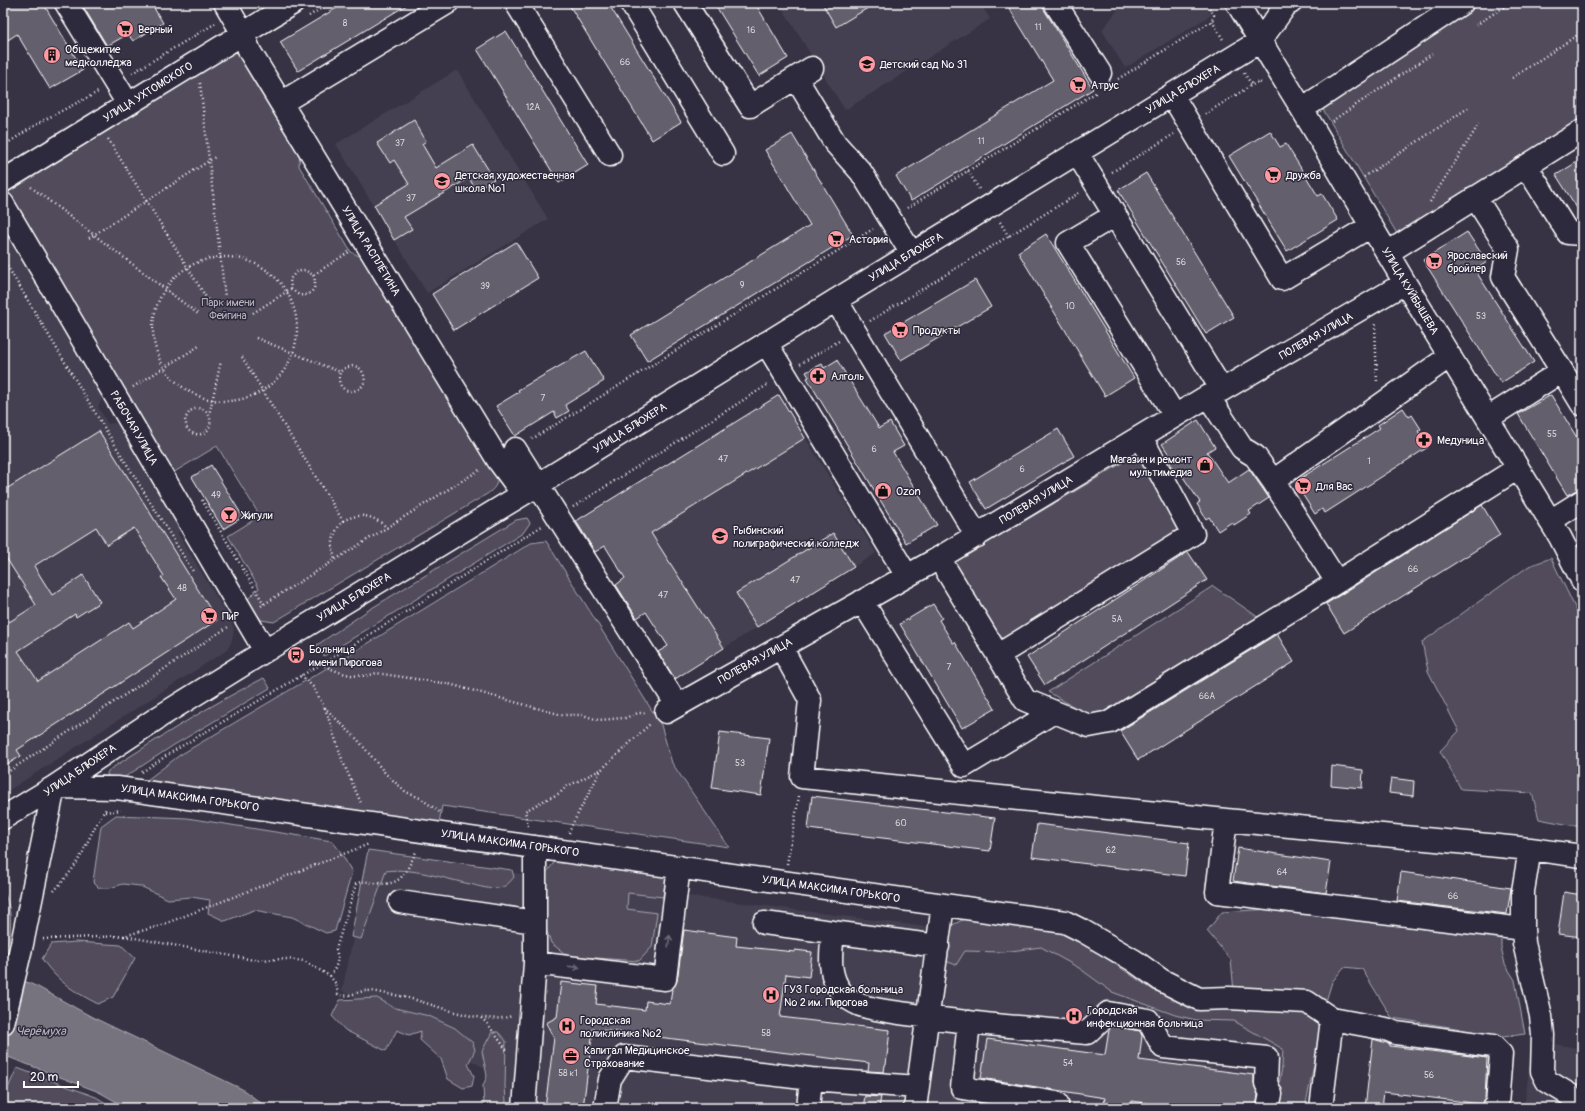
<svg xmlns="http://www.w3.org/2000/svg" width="1585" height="1111" font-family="Pangolin,sans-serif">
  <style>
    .built { fill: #444051 }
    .green { fill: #514c5c; stroke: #a8a6ae }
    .water { fill: #76737f; stroke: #adabb2 }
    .building { fill: #635f6d; stroke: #fff; fill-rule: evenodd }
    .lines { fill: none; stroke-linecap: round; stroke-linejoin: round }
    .minor-casing { stroke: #fff; stroke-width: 25 }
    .path { stroke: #fff; stroke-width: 2.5; stroke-dasharray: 1 3; stroke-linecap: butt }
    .minor { stroke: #2f2a3d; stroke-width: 22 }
    .oneway { stroke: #6d6a77 }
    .labels { text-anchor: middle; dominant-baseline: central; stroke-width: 3; stroke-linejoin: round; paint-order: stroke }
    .number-label { font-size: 9px; fill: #d8d7da }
    .poi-label { font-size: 11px; fill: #fff; stroke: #2f2a3d; text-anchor: start }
    .street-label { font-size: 11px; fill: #fff; stroke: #2f2a3d }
    .park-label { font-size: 11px; fill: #b9b7be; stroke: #2f2a3d }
    .water-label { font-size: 12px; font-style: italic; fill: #b4b2b9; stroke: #2f2a3d }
  </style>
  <rect width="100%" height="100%" fill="#373345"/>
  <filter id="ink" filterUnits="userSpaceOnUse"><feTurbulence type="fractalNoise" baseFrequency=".025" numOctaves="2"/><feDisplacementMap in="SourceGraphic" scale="8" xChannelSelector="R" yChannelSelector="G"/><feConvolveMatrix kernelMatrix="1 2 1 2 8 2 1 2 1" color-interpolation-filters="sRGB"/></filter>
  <g filter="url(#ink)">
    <!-- built -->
    <path class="built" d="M779,3H980L990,19L845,110Z
      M1123,3H1203L1211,15L1125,68L1102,30Z
      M457,70L548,219L427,293L336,144Z
      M3,227L101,387V400L98,407L108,424L113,423L122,425L180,526L178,534L231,621L234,630L231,643L227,650L3,794Z
      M779,395L876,553L668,683L651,656L668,646L646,612L630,622L609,589L625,578L605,546L588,557L569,525Z
      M371,853L407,859L1079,947L1154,1000L1304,1031L1294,1108H494V1073L342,991Z
      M1533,1040L1582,1049V1108H1524Z"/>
    <!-- green -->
    <path class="green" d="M1478,3H1582V122L1399,237L1321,106Z
      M237,47L300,150L299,166L351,252L367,260L497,476C498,485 494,489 487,494L274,622L261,620L247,600L259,588L228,536L260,516L217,446L171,474L10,204L8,194L13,185Z
      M1141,452L1182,530L1002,640L952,564Z
      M527,518L530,523L523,533L324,656L317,645L367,611L516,520Z
      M546,541L661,725L672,763L729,847L442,806L439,823L143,783L180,755L349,655L531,543Z
      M1551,558L1582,622V825H1570L1539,819L1532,793L1461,789L1440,751L1459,731L1428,671L1422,642L1529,566Z
      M1213,586L1265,622L1105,715L1085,713L1048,692Z
      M264,678L270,688L174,745L125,777L117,780L108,777L107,773L109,770C160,737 210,705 264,678Z
      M116,815L187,818L332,841L340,851L352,872L335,931L326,933L292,917L254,910L225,921L208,913L210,900L191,897L168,899L140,886L123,884L110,888H99L93,882L101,826Z
      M368,850L512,870L514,877C509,883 506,887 498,888C490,890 478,886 470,884C445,879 412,867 386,871L361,939L351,937Z
      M556,860L666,875L663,897L628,893L627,909L657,913L652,947L639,961L568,956L551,943L543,920L546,873Z
      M3,890C11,906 12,923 9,941L6,944L3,956Z
      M1286,908L1501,934V947L1505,964L1515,980L1525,1034L1495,1038L1456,1028L1392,1018L1362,969L1344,967L1332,982L1321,1017L1320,1036L1305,1108H1277L1276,1102L1282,1067L1283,1049L1234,1021L1196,1020L1175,1015L1112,992L1079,968L1041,947L1003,952L965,951L956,965L946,961L950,926L969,917L1071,934L1153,990L1210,1009L1235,1002L1231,960L1207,931L1222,912Z
      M76,942L121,945L135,958L113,997L98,1004C73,991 58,982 42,959L51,944Z
      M377,998L395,1008L429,1016L455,1028L473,1043L475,1050L468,1064L474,1076L472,1086L463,1088L448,1079L441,1059L420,1040L421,1031L409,1035L397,1030L386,1051L345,1030L332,1016L340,1000Z
      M492,1032H498L506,1041L505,1086L506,1102L504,1108H486L484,1105L483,1086L487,1076L482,1051Z
      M17,1068L96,1097L114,1108H3V1099Z"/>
    <!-- water -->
    <path class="water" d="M3,976L22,980L38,987L92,1017L242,1089L268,1108H127L99,1092L3,1055Z"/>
    <!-- building -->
    <path class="building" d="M3,3H43L83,70L50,89L17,34L8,40L3,31Z
      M81,3H151L163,23L133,41L128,34L107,46Z
      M345,3H410L298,71L280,42Z
      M568,3H608L681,122L652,140Z
      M714,3H755L788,58L759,76Z
      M822,3H876L836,27Z
      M1006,3H1040L1093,89L911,201L896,176L1053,80Z
      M506,31L588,165L559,183L477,49Z
      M414,120L426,141L422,144L436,168L473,145L494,179L476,190L469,178L404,217L412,229L394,240L374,205L409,184L394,160L390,163L377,143Z
      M1270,131L1280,147L1286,144L1318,196L1322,194L1338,220L1287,251L1229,156Z
      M792,134L853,235L647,361L631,335L810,225L765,150Z
      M1582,159V216L1556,175Z
      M1146,173L1234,317L1206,334L1118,190Z
      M1467,232L1487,262L1475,270L1534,362L1501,383L1423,260Z
      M1046,234L1134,378L1105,396L1018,252Z
      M516,242L538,278L454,330L432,294Z
      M975,280L991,307L901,360L885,333Z
      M586,351L604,381L565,405L569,411L557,418L554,412L515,436L496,406L519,392L518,390Z
      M837,360L879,428L890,422L904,446L893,452L937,525L906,543L807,378L809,377L806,372L822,364L824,368Z
      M779,395L805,438L651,533L724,648L675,679L658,652L668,646L646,612L637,618L616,585L625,578L605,546L595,552L576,521Z
      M1551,395L1582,446V487L1567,495L1518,414Z
      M1403,408L1409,417L1412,415L1421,429L1418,431L1428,447L1325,513L1322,509L1315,514L1297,486L1304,482L1301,478L1380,428L1378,425Z
      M1198,420L1215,447L1207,452L1228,483L1249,469L1269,498L1249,511L1251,514L1234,525L1232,522L1218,531L1209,517L1206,519L1197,504L1200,502L1181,474L1178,476L1169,461L1172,459L1162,444Z
      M1058,429L1074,456L986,509L970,482Z
      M99,431L217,620L17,750L21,756L3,767V626L36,605L3,553V491ZM96,527L107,545L134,528L164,576L161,577L176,599L133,628L129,622L38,681L18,651L75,614L76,617L100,602L83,575L52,595L34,566Z
      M211,465L243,517L223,529L192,477Z
      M1482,505L1500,535L1344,633L1326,604Z
      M833,533L854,567L757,627L736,593Z
      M1188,552L1207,580L1045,685L1027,657Z
      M933,604L942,618L939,620L953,643L955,642L995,709L962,728L900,624Z
      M1277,634L1294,662L1138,760L1120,731Z
      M720,732L769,738L761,795L712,788Z
      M1332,766L1363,770L1362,788L1331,785Z
      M1391,778L1414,781L1413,796L1389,793Z
      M812,796L995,818L990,851L808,829Z
      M1037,824L1189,843L1185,876L1032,857Z
      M1238,848L1331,862L1326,893L1233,881Z
      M1401,872L1511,888L1507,914L1397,901Z
      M1564,892L1582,895V937L1558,934Z
      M684,930L737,937L736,946L795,952V950L812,952L809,977L786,974L780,1017L890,1030L886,1065H885L884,1072L868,1071L869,1063L593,1029L583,1108H545L554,1038L546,1023L557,1017L561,982L598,986L596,1004L645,1010L646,1001L670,1004L672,989L677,981Z
      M1112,1026L1140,1031L1142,1036L1139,1060L1254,1075V1083L1258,1095L1256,1108H1234L1220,1106V1108H1180L1132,1101L1131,1108H1103L1105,1098L981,1078L987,1039L1105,1055L1109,1030Z
      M1373,1039L1390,1044V1046L1487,1058L1485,1099L1481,1104L1384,1092L1382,1108H1365Z
      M865,1096L881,1097L879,1108H863Z"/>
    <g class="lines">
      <!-- minor casing -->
      <g class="minor-casing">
        <path id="minor" d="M66,3L128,104
          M225,3L243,34L250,52L498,460L523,494
          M524,3L518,6L610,155
          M631,3L723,154
          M685,3L750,106L812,68
          M1055,3L1100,73
          M1237,3L1302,109L1405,283L1560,537L1582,580
          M796,78L835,143L861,172L912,254
          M1172,95L1282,279L1371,226
          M281,103L447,3
          M1302,109L1462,3
          M1077,153L1222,390
          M1526,166L1568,233L1582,234
          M3,181L293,3
          M1475,197L1508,249L1503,277L1562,371L1488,418
          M3,204L265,651
          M1115,215L1068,243L1175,416
          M1387,253L1582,131
          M836,300L977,536
          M766,343L907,576
          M1562,371L1582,404
          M1208,396L1242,448L1255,456L1273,481L1337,582L1518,468
          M515,449L677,705
          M1273,481L1450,356
          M1550,521L1582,501
          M939,558L1025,700L1089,726L1110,722L1337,582
          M862,601L964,766L1054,712
          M781,647L810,700L802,777L1226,820
          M998,655L1193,534L1141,437
          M666,712L939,558L1208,396L1222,390L1405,283
          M3,818L54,787L159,717L265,651L523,494L836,300L1260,41L1286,5L1290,3
          M1530,849L1523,891V929L1524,943L1541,1016L1543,1035L1542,1071L1547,1081L1570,1095L1580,1108
          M400,902L535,922
          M764,923L938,946
          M1523,929L1217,892L1226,820L1530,849L1582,856
          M833,932C831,953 827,975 842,993C847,998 853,1002 860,1005C877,1011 896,1012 914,1015C971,1024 1029,1028 1087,1033L1108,1013L1148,1020L1163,1047L1267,1058L1266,1083L1271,1094L1268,1108
          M535,963L665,979L679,867
          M969,1022L962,1088L1057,1103V1108
          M3,1023L22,944L54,787L117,788L1065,922L1083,931L1133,960L1161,980L1199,999L1229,998L1307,1002L1332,1019L1386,1029L1396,1033L1493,1046L1501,1054L1497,1105L1493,1108
          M524,1108L535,963V847
          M605,1108L610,1079L624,1057L811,1079L917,1087
          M808,1108L811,1079
          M915,1108L943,905
          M1321,1108L1332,1019"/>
      </g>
      <!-- path -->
      <path class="path" d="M309,16L330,3
        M1212,21L1224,41
        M1476,25L1510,3
        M132,73L216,23
        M1244,73L1252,85
        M1512,78L1582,32
        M1118,79L1212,21L1214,15L1206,3
        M200,83L225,297
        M1205,114L1252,85L1259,82L1263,84
        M1332,121L1432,54
        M108,139L209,302
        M3,146L42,121L98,92
        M968,171L979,189
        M1112,172L1174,134
        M1364,177L1468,108
        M31,187L198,314
        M1430,202L1479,124
        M907,208L1097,92
        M1000,222L1009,237
        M89,238L215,157
        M153 329a72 72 0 1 1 144 0a72 72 0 1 1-144 0Z
        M3,259L99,419L194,573
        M291,289L299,295C311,297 319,287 313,275
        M253,313L291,289L290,279L296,272L305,270L313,275L349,252
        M870,321L1079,193
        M1375,324L1377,383
        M256,338L340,372C346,366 358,362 363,373C373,393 333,401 340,372
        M242,357L343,521C332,533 331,545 335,560
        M800,364L839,341
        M133,387L199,346
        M209,415C204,407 197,407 190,411L185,419L187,429C199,441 215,431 209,415L221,361
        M532,439L873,229
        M202,500L264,604
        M573,507L769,384
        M343,521C359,512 374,515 387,528
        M261,606L481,469
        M321,664C338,673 358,680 376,673L449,684L562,715H583L598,720L625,718L638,713H646
        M301,675L313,687L325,708L357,739L386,774L406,792L420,798L441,813
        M325,708L343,762L361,803
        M142,772L175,750L345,650L542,526
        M3,775L228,627
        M105,812L121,810
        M528,826L525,811L545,800L560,793L566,787L600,770
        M569,833L572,825L601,770L651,723
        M787,864L799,796
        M54,891C62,882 71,872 78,861C88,844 94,824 107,808
        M124,936L254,960L287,959L304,961L330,976L336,984L338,994C347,998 354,993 364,991C371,990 381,993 388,994C425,998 476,1027 512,1016
        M43,939L124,936L159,926L369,844
        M330,976C337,967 339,960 336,949L356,884C363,880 367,882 374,883C403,887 405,873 417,850
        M481,1018L487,1023L508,1052"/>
      <!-- minor -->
      <use href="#minor" class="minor"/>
    </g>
    <!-- one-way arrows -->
    <defs><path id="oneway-shaft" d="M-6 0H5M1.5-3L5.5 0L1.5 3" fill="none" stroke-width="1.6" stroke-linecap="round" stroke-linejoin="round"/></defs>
    <g class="oneway">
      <use href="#oneway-shaft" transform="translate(669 941) rotate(-83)"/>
      <use href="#oneway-shaft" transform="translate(574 967) rotate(7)"/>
    </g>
  </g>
  <!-- icons -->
  <defs>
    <g id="supermarket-disc" transform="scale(0.9)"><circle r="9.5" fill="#ff9aa2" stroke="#2f2a3d"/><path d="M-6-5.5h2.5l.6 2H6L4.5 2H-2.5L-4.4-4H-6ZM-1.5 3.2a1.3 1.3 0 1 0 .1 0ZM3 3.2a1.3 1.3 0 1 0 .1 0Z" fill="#111"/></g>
    <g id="building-disc" transform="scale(0.9)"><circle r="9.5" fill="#ff9aa2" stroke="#2f2a3d"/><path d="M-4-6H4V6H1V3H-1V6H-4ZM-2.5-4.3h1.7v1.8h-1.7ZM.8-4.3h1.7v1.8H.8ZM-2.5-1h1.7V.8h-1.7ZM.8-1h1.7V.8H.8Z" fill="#111"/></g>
    <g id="school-disc" transform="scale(0.9)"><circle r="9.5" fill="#ff9aa2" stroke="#2f2a3d"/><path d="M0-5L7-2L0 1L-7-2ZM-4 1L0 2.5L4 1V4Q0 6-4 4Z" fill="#111"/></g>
    <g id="pharmacy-disc" transform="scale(0.9)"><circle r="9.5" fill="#ff9aa2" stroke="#2f2a3d"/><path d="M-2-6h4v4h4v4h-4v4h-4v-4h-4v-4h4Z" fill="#111"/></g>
    <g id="shop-disc" transform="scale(0.9)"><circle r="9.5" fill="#ff9aa2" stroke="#2f2a3d"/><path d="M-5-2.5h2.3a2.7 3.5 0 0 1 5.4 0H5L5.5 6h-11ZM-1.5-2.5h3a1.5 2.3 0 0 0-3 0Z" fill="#111"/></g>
    <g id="bar-disc" transform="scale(0.9)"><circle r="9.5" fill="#ff9aa2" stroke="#2f2a3d"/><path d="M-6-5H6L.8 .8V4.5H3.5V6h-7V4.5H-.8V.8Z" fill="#111"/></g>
    <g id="university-disc" transform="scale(0.9)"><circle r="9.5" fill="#ff9aa2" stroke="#2f2a3d"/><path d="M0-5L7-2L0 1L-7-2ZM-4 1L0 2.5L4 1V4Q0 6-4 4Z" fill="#111"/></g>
    <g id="bus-disc" transform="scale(0.9)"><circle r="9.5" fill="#ff9aa2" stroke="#2f2a3d"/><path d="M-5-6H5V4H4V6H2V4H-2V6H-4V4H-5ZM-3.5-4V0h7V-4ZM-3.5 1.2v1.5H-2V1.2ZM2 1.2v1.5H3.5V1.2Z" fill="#111"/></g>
    <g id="hospital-disc" transform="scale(0.9)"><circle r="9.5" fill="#ff9aa2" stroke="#2f2a3d"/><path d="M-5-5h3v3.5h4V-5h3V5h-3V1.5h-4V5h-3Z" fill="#111"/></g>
    <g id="office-disc" transform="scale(0.9)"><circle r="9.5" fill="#ff9aa2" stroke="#2f2a3d"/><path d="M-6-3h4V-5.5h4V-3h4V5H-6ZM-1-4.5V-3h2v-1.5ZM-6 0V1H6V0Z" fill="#111"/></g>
  </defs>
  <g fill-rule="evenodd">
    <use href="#supermarket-disc" x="125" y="29"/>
    <use href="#building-disc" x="52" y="55"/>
    <use href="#school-disc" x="867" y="64"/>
    <use href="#supermarket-disc" x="1078" y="85"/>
    <use href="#supermarket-disc" x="1273" y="175"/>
    <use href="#school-disc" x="442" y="181"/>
    <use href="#supermarket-disc" x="836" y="239"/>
    <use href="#supermarket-disc" x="1434" y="261"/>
    <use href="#supermarket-disc" x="900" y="330"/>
    <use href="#pharmacy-disc" x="818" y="376"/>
    <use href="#pharmacy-disc" x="1424" y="440"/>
    <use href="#shop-disc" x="1205" y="465"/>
    <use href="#supermarket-disc" x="1303" y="486"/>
    <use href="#shop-disc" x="883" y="491"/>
    <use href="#bar-disc" x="229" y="515"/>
    <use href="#university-disc" x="720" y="536"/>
    <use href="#supermarket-disc" x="209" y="616"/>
    <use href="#bus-disc" x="296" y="655"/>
    <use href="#hospital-disc" x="771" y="995"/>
    <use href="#hospital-disc" x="1074" y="1016"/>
    <use href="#hospital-disc" x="567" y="1026"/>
    <use href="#office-disc" x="571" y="1056"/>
  </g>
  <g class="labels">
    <!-- number labels -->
    <g class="number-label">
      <text x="345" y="23">8</text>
      <text x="1038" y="27">11</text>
      <text x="751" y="30">16</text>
      <text x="625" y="62">66</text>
      <text x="533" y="107">12А</text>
      <text x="981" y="141">11</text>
      <text x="400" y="143">37</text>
      <text x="411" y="198">37</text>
      <text x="1181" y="262">56</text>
      <text x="742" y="285">9</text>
      <text x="485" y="286">39</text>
      <text x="1070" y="306">10</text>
      <text x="1481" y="316">53</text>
      <text x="543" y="398">7</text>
      <text x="1552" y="434">55</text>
      <text x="874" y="449">6</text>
      <text x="723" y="459">47</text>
      <text x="1369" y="461">1</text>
      <text x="1022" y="469">6</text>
      <text x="216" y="495">49</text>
      <text x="1413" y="569">66</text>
      <text x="795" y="580">47</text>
      <text x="182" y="588">48</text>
      <text x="663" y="595">47</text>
      <text x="1117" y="619">5А</text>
      <text x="949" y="667">7</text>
      <text x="1207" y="696">66А</text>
      <text x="740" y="763">53</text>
      <text x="901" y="823">60</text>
      <text x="1111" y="850">62</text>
      <text x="1282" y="872">64</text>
      <text x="1453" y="896">66</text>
      <text x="766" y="1033">58</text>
      <text x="1068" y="1063">54</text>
      <text x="568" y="1073">58 к1</text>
      <text x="1429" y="1075">56</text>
    </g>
    <!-- poi labels -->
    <g class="poi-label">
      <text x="138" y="29">Верный</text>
      <text x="65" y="49">Общежитие<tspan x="65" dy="13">медколледжа</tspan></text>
      <text x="880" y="64">Детский сад № 31</text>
      <text x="1091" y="85">Атрус</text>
      <text x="455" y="175">Детская художественная<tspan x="455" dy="13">школа №1</tspan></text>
      <text x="1286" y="175">Дружба</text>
      <text x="849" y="239">Астория</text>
      <text x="1447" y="255">Ярославский<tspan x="1447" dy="13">бройлер</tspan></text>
      <text x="913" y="330">Продукты</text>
      <text x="831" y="376">Алголь</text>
      <text x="1437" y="440">Медуница</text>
      <text x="1192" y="459" text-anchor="end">Магазин и ремонт<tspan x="1192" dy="13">мультимедиа</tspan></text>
      <text x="1316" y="486">Для Вас</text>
      <text x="896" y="491">Ozon</text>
      <text x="242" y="515">Жигули</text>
      <text x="733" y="530">Рыбинский<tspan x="733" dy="13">полиграфический колледж</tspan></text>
      <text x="222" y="616">ПиР</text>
      <text x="309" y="649">Больница<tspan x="309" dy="13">имени Пирогова</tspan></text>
      <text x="784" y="989">ГУЗ Городская больница<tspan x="784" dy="13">№ 2 им. Пирогова</tspan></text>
      <text x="1087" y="1010">Городская<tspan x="1087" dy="13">инфекционная больница</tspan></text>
      <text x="580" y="1020">Городская<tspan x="580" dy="13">поликлиника №2</tspan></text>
      <text x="584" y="1050">Капитал Медицинское<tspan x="584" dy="13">Страхование</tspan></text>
    </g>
    <!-- street labels -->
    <g class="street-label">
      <text transform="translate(1183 89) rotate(-31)">УЛИЦА БЛЮХЕРА</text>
      <text transform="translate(148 92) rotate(-32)">УЛИЦА УХТОМСКОГО</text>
      <text transform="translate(371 251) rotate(59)">УЛИЦА РАСПЛЁТИНА</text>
      <text transform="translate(906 257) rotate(-31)">УЛИЦА БЛЮХЕРА</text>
      <text transform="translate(1410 291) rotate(59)">УЛИЦА КУЙБЫШЕВА</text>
      <text transform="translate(1316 336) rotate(-30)">ПОЛЕВАЯ УЛИЦА</text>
      <text transform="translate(134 428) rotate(60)">РАБОЧАЯ УЛИЦА</text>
      <text transform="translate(630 428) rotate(-32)">УЛИЦА БЛЮХЕРА</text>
      <text transform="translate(1036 500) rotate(-31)">ПОЛЕВАЯ УЛИЦА</text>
      <text transform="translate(354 597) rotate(-31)">УЛИЦА БЛЮХЕРА</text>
      <text transform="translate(755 661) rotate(-29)">ПОЛЕВАЯ УЛИЦА</text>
      <text transform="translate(80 770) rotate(-34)">УЛИЦА БЛЮХЕРА</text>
      <text transform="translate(190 798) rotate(8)">УЛИЦА МАКСИМА ГОРЬКОГО</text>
      <text transform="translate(510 843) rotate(8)">УЛИЦА МАКСИМА ГОРЬКОГО</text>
      <text transform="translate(831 889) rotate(8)">УЛИЦА МАКСИМА ГОРЬКОГО</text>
    </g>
    <!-- park labels -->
    <g class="park-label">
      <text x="228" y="302">Парк имени<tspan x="228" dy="13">Фейгина</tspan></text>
    </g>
    <!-- water labels -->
    <g class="water-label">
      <text x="41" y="1031">Черёмуха</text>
    </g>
  </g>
  <!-- margin -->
  <rect width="1585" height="1111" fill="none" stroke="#2f2a3d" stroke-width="16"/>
  <rect x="8" y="8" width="1569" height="1095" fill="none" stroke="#fff" stroke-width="1.5" filter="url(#ink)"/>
  <!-- scale -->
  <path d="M24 1081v6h54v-6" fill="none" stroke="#ffffff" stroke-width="2"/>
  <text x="30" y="1081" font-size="12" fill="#ffffff" stroke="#2f2a3d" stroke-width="3" paint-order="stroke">20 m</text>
</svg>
